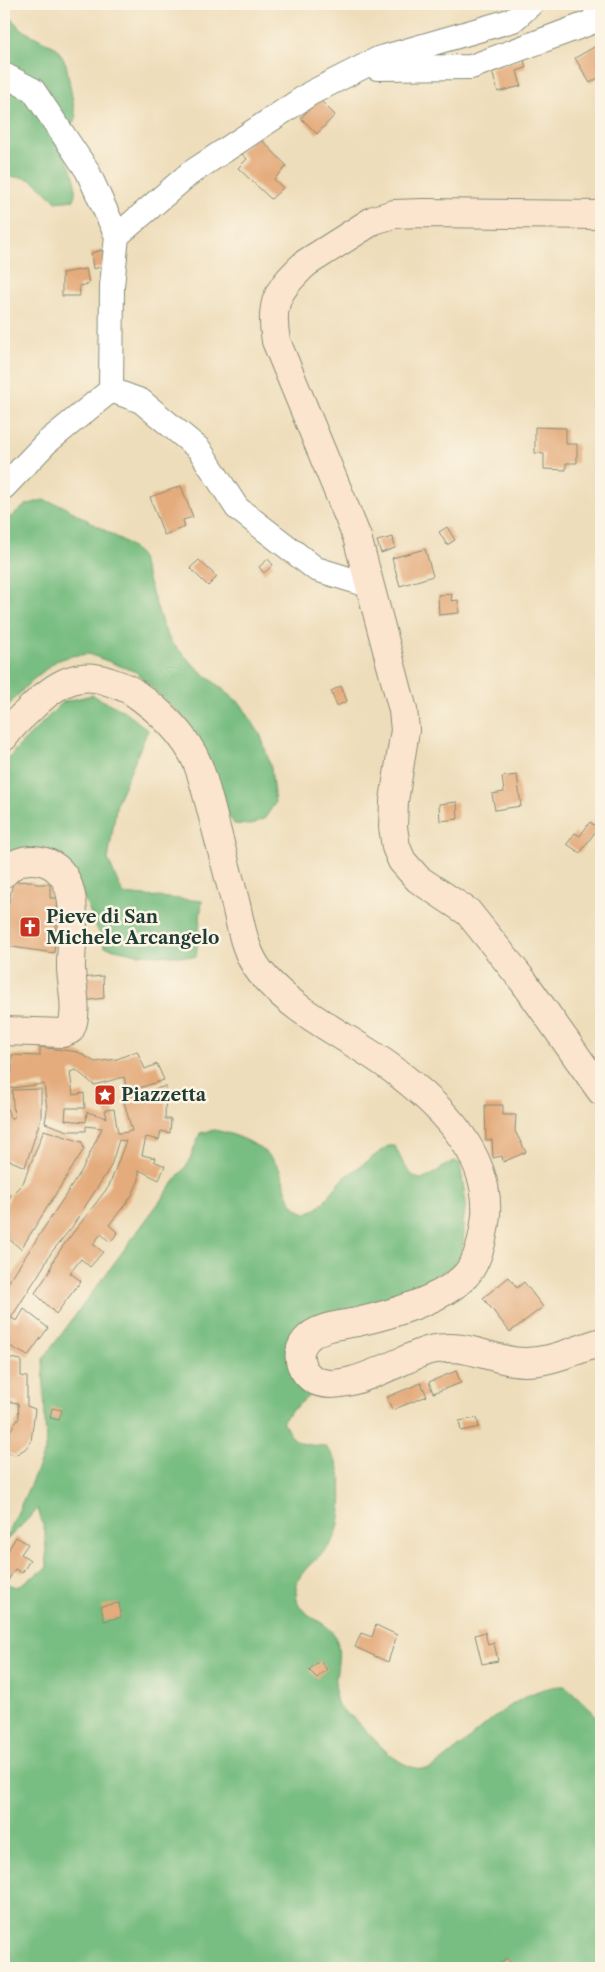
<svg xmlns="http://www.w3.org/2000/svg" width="605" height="1972" font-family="'Libre Caslon Text',serif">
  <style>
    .forest { fill: #78bd81; stroke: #4c7d5a }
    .building { fill: #e4ab7b }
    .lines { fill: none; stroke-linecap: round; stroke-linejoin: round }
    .street-casing { stroke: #868d77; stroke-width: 26 }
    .secondary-casing { stroke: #868d77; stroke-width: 30 }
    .street { stroke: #fff; stroke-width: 24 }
    .secondary { stroke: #fce5cf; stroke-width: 28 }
    .labels { text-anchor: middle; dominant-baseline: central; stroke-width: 5; stroke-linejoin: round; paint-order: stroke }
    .poi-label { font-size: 18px; font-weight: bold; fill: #1f3d34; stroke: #fcf5e5; text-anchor: start }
  </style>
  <rect width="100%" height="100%" fill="#fcf5e5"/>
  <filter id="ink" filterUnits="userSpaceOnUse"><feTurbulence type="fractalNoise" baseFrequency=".02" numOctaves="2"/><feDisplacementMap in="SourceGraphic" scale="10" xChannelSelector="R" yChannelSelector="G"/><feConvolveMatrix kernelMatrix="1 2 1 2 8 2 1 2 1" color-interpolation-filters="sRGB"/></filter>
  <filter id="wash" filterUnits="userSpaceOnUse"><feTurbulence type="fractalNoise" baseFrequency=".0096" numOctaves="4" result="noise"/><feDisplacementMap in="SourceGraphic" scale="20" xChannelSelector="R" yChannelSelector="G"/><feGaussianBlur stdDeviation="1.12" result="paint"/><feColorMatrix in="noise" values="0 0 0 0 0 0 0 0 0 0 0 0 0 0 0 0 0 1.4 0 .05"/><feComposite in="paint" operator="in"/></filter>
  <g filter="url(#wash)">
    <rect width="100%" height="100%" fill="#eeddba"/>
    <!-- forest -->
    <path class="forest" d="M4,7L9,16L22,30L57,48L66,64L76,118C51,152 66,148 75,180C76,186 75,194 74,200L56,202C36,183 34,174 4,178Z
      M43,500L61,505L127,543L140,555L163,626L171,642L199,670L241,704L261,736L271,768L275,803L265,818L251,825L234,824L224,808L187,721L136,672L89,654L71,656L56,661L30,682L4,710V522L26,505Z
      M92,695L124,711L148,730L117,802L108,860L123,894L202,901L196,957L138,954L105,947L74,874L4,863V767L15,750L63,702Z
      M214,1130C237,1134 263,1145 277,1165C287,1181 284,1206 306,1213L318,1208L344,1178L388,1146H395C400,1157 412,1187 428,1177C438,1172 444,1164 455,1161L460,1164L466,1203L463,1224L464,1233L462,1253L455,1264L412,1291L299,1338L310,1395L291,1411L283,1420C292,1444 301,1445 325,1446C330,1452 335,1457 338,1465C344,1481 343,1528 332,1542C321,1559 295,1570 296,1593C297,1618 325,1618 335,1636C345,1657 330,1681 337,1703C340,1712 353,1716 359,1723C376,1741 398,1770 426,1769C434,1769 444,1759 451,1754C481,1729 525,1684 566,1686L601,1720V1968H515L506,1958L495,1968H4V1583L17,1587L47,1568L45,1532L38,1509L4,1543L46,1449L43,1359L189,1162L200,1133Z"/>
    <g id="blocks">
      <!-- building -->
      <path class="building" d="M601,43V76L590,83L575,58Z
        M524,59L526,68L517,71L521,86L498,92L491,68Z
        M319,99L335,115L317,134L301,118Z
        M257,135L287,166L274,179L283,188L271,199L238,168L247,159L240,152Z
        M102,250L105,266L93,269L91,253Z
        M86,269L89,284L79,286L80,296H62V273Z
        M535,427L566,428V444H577V463H566V470L544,469V454L535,453Z
        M181,486L193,517L183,520L185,527L164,535L150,497Z
        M447,527L455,540L447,545L439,532Z
        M393,537L395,548L381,553L377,541Z
        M425,549L433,576L400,586L392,558Z
        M268,559L273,565L264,573L259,567Z
        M199,560L217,577L208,586L190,568Z
        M452,594L451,601L458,600L459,613L439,615L438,595Z
        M341,686L347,701L337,706L331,691Z
        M517,775L521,806L495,810L492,794L504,792L502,777Z
        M457,802L458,819L440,821L439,804Z
        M590,822L598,828L580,853L567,844L575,833L580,836Z
        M31,881L36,884H50V898H58L54,953L5,946L4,907H8L13,882Z
        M103,976L104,998L84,1001L81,978Z
        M40,1047L78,1052L95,1062L117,1059L137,1051L145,1069L157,1064L164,1080L127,1092L124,1077L94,1085L76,1070L70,1072L73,1095L84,1093L85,1108H66L65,1120L86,1122L87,1112L107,1118L105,1110L114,1109L118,1133H122L132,1131L123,1098L166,1086L165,1119H171L170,1133L161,1131L159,1140L146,1137L142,1155L155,1158L154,1161L165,1166L159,1180L139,1170V1180L131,1197L109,1225L118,1233L110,1242L101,1234L93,1244L103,1252L90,1267L81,1259L70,1273L81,1281L56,1314L35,1293L50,1271L53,1261L63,1246L109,1186L126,1141L119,1140L111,1166L72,1227L51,1253L42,1269L11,1318L17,1321L24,1309L48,1328L28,1356L4,1343V1289L82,1170L102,1128L86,1126V1131H68L45,1123L47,1110L44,1084L4,1089V1072H12V1055L40,1056Z
        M41,1089V1118L25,1167L4,1158V1097L10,1118H14L12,1090Z
        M485,1105H503V1115H516L515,1131L526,1152L503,1162L502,1156L493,1158L492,1140H486Z
        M44,1130L82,1142L84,1149L21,1249L4,1235V1210L11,1195L23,1183Z
        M509,1277L517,1288L524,1282L543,1307L510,1332L483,1298Z
        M4,1357L21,1360V1376L27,1377V1406L35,1409L31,1442L25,1449L15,1455L5,1452L10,1431L19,1418L18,1403L4,1401Z
        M456,1371L461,1383L433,1393L429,1382Z
        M421,1383L427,1396L392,1410L387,1397Z
        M52,1408L62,1410L59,1420L50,1418Z
        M477,1418L479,1427L461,1431L459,1421Z
        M16,1537L28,1544L21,1554L30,1560L22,1573L15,1569L9,1579L4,1576V1566L6,1562L4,1561V1557Z
        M119,1603L121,1617L104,1621L101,1606Z
        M376,1625L397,1635L388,1662L355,1647L361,1633L372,1637Z
        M485,1632L488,1645L494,1643L498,1661L482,1664L475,1635Z
        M319,1661L327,1669L317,1678L309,1670Z
        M506,1958L516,1968H495Z"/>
    </g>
  </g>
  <g filter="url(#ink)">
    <use href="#blocks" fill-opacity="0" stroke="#868d77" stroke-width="1"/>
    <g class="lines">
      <!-- street casing -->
      <g class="street-casing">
        <path id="street" d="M377,68L471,67L592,22L601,7
          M4,75L33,90L87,170L117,236
          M111,390L112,286L117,236L189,174L311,93L378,59L513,20L531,4
          M4,487L46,443L111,390L141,401L199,449L237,508L316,569L371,586"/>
      </g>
      <!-- secondary casing -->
      <g class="secondary-casing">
        <path id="secondary" d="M601,215L423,213L394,214L374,220L306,263C278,289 269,302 276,341L357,537L403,710L405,730L394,801L393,827L396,847L402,861L418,879L468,912L524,982L601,1091
          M4,737C11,727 19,719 28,711C50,689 75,669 107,681C116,684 126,687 133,692C158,709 187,736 198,765C203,777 206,792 210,805C218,837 227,869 235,901C241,925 244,952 261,973C296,1015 348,1036 391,1068C438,1103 490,1152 486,1215C484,1234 479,1260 466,1275C444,1299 389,1315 357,1322C342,1325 323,1326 310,1336C298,1346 296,1360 306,1373C331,1405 402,1357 430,1350C463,1343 482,1356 513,1361C543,1366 573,1351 601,1342
          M4,873C15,862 25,858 41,861C86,871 70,937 71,969C72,988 79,1013 70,1030L63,1033L4,1031"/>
      </g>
      <!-- street -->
      <use href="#street" class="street"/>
      <!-- secondary -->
      <use href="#secondary" class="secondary"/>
    </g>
  </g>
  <!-- icons -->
  <defs>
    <g id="church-square" transform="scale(1.125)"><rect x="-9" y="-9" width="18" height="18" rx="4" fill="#c8321e" stroke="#fcf5e5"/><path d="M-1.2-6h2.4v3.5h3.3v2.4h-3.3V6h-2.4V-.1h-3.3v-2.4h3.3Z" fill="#fff"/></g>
    <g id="sight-square" transform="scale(1.125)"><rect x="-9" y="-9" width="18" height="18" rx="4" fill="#c8321e" stroke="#fcf5e5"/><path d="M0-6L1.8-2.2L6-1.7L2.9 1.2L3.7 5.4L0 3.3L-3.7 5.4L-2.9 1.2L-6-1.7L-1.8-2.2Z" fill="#fff"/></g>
  </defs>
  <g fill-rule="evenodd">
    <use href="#church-square" x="30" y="927"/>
    <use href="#sight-square" x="105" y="1095"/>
  </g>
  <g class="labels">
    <!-- poi labels -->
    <g class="poi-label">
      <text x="46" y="917">Pieve di San<tspan x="46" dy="21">Michele Arcangelo</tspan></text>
      <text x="121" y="1095">Piazzetta</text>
    </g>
  </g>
  <!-- margin -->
  <rect width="605" height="1972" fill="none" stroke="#fcf5e5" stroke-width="20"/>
</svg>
